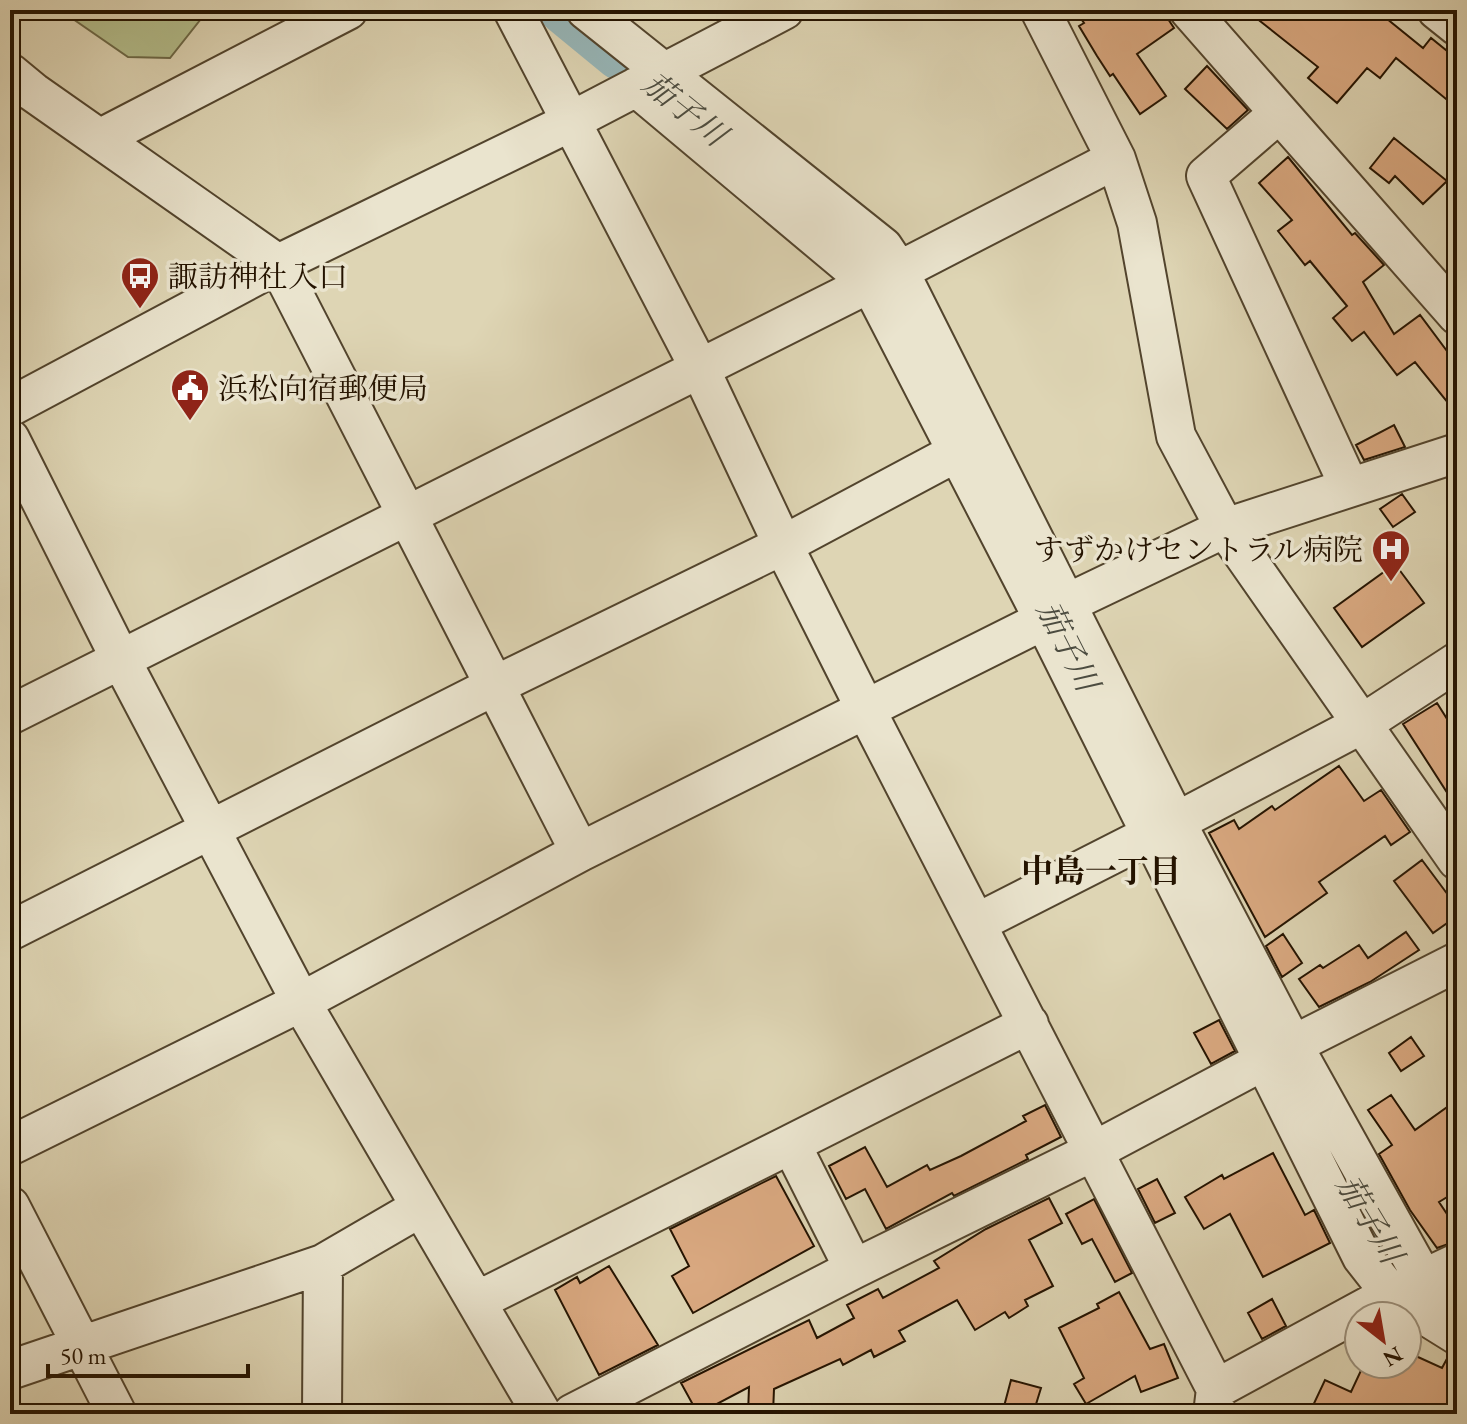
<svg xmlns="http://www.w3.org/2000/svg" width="1467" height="1424" font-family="'EB Garamond','Noto Serif JP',serif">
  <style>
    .green { fill: #b3bd8b; stroke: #6c6846; stroke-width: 2 }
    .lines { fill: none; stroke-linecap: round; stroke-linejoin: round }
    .river { stroke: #97b6b8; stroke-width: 48 }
    .building { fill: #daa981; stroke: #241300; stroke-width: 2 }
    .minor-casing { stroke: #52442d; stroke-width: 42 }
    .minor { stroke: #eae4ce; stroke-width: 38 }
    .labels { text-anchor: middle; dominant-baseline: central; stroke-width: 7; stroke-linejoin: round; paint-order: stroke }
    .poi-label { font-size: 30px; fill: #241300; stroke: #eae4ce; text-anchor: start }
    .water-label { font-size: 32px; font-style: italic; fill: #4c4c40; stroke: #eae4ce }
    .neighbourhood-label { font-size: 32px; font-weight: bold; fill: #241300; stroke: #eae4ce }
  </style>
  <rect width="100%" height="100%" fill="#ded5b4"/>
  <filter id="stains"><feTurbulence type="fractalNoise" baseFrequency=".0025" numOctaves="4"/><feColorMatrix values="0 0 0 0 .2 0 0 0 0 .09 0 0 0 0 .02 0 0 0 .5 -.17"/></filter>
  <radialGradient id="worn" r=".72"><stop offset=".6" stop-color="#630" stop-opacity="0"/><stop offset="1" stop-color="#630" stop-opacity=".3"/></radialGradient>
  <!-- green -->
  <path class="green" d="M60,10H208L170,58L128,57Z"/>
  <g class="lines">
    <!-- river -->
    <path class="river" d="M563,10L619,56
      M1306,1110L1395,1267L1433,1300"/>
  </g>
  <!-- building -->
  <path class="building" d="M1075,10H1162L1174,28L1137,54L1166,96L1140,114L1113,74L1110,76L1097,56L1079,26L1084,23Z
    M1246,10H1376L1423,48L1431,38L1457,59V108L1396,58L1380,78L1367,68L1337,103L1308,78L1318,67Z
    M1207,66L1248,110L1227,129L1185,89Z
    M1394,138L1447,181L1423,204L1395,176L1389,183L1370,168Z
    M1288,157L1352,235L1355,233L1384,265L1363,282L1394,334L1420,315L1447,351L1457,342V414L1415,362L1397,375L1364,332L1352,341L1333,318L1347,306L1310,261L1305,265L1278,231L1292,220L1259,183Z
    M1394,425L1405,447L1364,460L1356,445Z
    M1402,494L1415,512L1393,527L1380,509Z
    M1395,564L1424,603L1362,647L1334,608Z
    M1437,703L1449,722L1457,716V808L1403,724Z
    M1339,766L1364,801L1381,790L1410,832L1391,845L1385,836L1319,882L1327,893L1265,937L1209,833L1234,820L1239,829L1272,806L1275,810Z
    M1422,860L1457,907V916L1433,933L1394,881Z
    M1406,932L1419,950L1370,982L1319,1007L1299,979L1320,965L1323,968L1359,945L1368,958Z
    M1283,934L1302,963L1282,977L1266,946Z
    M1219,1020L1235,1051L1211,1064L1194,1033Z
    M1411,1037L1424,1056L1401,1071L1389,1053Z
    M1391,1095L1415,1130L1457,1100V1191L1439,1202L1457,1229V1241L1437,1248L1410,1210L1379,1154L1392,1145L1368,1110Z
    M1045,1105L1061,1137L1026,1155L1028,1159L954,1196L952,1193L886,1229L865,1189L846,1199L829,1166L865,1147L887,1187L927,1165L930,1170L961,1156L1026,1121L1023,1116Z
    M1273,1153L1305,1215L1314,1210L1330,1243L1263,1277L1230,1214L1204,1229L1185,1197L1222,1175L1224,1179Z
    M776,1176L814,1246L693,1313L672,1276L689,1266L670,1229Z
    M1157,1179L1175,1213L1155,1223L1138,1189Z
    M1049,1198L1062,1223L1029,1240L1053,1286L1025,1300L1028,1306L1009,1318L1005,1312L975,1330L957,1300L899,1331L905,1341L874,1357L871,1350L843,1365L840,1359L774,1389L773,1414H748L749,1387L698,1414L681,1383L809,1320L817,1338L854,1318L847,1305L878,1289L883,1298L939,1268L934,1261L986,1229Z
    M1094,1199L1132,1273L1115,1282L1092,1239L1082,1244L1066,1214Z
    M609,1266L658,1345L599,1375L555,1290L577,1277L580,1283Z
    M1119,1292L1150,1349L1164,1344L1178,1378L1141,1392L1135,1376L1086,1404L1074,1384L1084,1378L1059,1328L1099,1308L1097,1304Z
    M1272,1299L1286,1326L1262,1339L1248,1313Z
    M1407,1352L1442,1368L1449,1355L1457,1357V1414H1309L1325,1380L1351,1392L1364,1364H1407Z
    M1011,1380L1041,1388L1033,1414H1002Z"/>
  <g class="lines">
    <!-- minor casing -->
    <g class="minor-casing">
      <path id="minor" d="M513,10L700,369L783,545L866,710L1216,1389L1213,1414
        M586,10L883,247L899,271L1176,822L1293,1045L1424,1280L1457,1299
        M1040,10L1116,159L1137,223L1176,436L1225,528L1457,860
        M1189,10L1457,315
        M1437,10L1457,26
        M10,73L33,92L278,264L580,852
        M636,87L870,283L1044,620L1362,1257L1391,1294L1457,1335
        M1278,114L1206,176L1349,486
        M101,138L348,10
        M10,407L278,264L554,130L784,10
        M10,439L121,660L301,1002L542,1414
        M10,715L870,283L899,271L1116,159
        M1176,822L1362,724L1457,662
        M977,923L1150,835
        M10,931L494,686L783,545L959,451
        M791,1144L1029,1024
        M10,1146L301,1002L580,852L1044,620L1068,603L1225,528L1457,453
        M10,1206L117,1414
        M477,1301L791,1144L854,1269
        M10,1370L323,1264L421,1207
        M1216,1389L1391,1294L1457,1263
        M322,1414L323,1264
        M572,1414L854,1269L1094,1151L1293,1045L1457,962"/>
    </g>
    <!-- minor -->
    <use href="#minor" class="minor"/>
  </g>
  <!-- icons -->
  <defs>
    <g id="bus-pin" transform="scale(2)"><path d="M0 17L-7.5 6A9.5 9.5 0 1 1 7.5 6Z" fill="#8f2418" stroke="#eae4ce"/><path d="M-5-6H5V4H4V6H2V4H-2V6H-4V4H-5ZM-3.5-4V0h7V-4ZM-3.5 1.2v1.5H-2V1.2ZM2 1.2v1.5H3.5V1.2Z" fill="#fff"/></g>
    <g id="civic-pin" transform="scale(2)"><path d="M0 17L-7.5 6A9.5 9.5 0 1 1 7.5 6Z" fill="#8f2418" stroke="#eae4ce"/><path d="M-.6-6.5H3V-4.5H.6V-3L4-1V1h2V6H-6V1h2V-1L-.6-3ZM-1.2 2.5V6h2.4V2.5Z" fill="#fff"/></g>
    <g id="hospital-pin" transform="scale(2)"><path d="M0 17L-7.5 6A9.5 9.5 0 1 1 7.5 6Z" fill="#8f2418" stroke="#eae4ce"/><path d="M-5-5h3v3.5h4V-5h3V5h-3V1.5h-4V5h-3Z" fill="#fff"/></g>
  </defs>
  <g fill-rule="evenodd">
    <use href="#bus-pin" x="140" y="276"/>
    <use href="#civic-pin" x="190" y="388"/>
    <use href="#hospital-pin" x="1391" y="549"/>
  </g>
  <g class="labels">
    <!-- poi labels -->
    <g class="poi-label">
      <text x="168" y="276">諏訪神社入口</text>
      <text x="218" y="388">浜松向宿郵便局</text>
      <text x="1363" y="549" text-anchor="end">すずかけセントラル病院</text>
    </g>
    <!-- water labels -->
    <g class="water-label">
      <text transform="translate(685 109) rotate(39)">茄子川</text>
      <text transform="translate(1068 646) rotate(63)">茄子川</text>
      <text transform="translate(1370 1219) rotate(59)">茄子川</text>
    </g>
    <!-- neighbourhood labels -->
    <g class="neighbourhood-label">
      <text x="1101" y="871">中島一丁目</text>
    </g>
  </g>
  <!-- margin -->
  <rect width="1467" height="1424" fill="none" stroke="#ded5b4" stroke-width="40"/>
  <rect x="12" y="12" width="1443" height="1400" fill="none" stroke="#241300" stroke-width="4"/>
  <rect x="20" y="20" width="1427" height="1384" fill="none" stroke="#241300" stroke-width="2"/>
  <!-- north arrow -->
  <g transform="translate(1383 1340) rotate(149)"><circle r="38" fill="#eae4ce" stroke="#9b907c" stroke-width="2"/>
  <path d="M0-6L14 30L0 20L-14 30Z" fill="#8f2418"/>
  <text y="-12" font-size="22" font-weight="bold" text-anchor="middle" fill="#241300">N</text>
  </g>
  <!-- scale -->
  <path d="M48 1364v12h200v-12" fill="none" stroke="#241300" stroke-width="4"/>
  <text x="60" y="1364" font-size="24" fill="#241300" stroke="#eae4ce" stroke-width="6" paint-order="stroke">50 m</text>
  <rect width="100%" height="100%" filter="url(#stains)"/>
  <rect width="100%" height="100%" fill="url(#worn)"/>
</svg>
